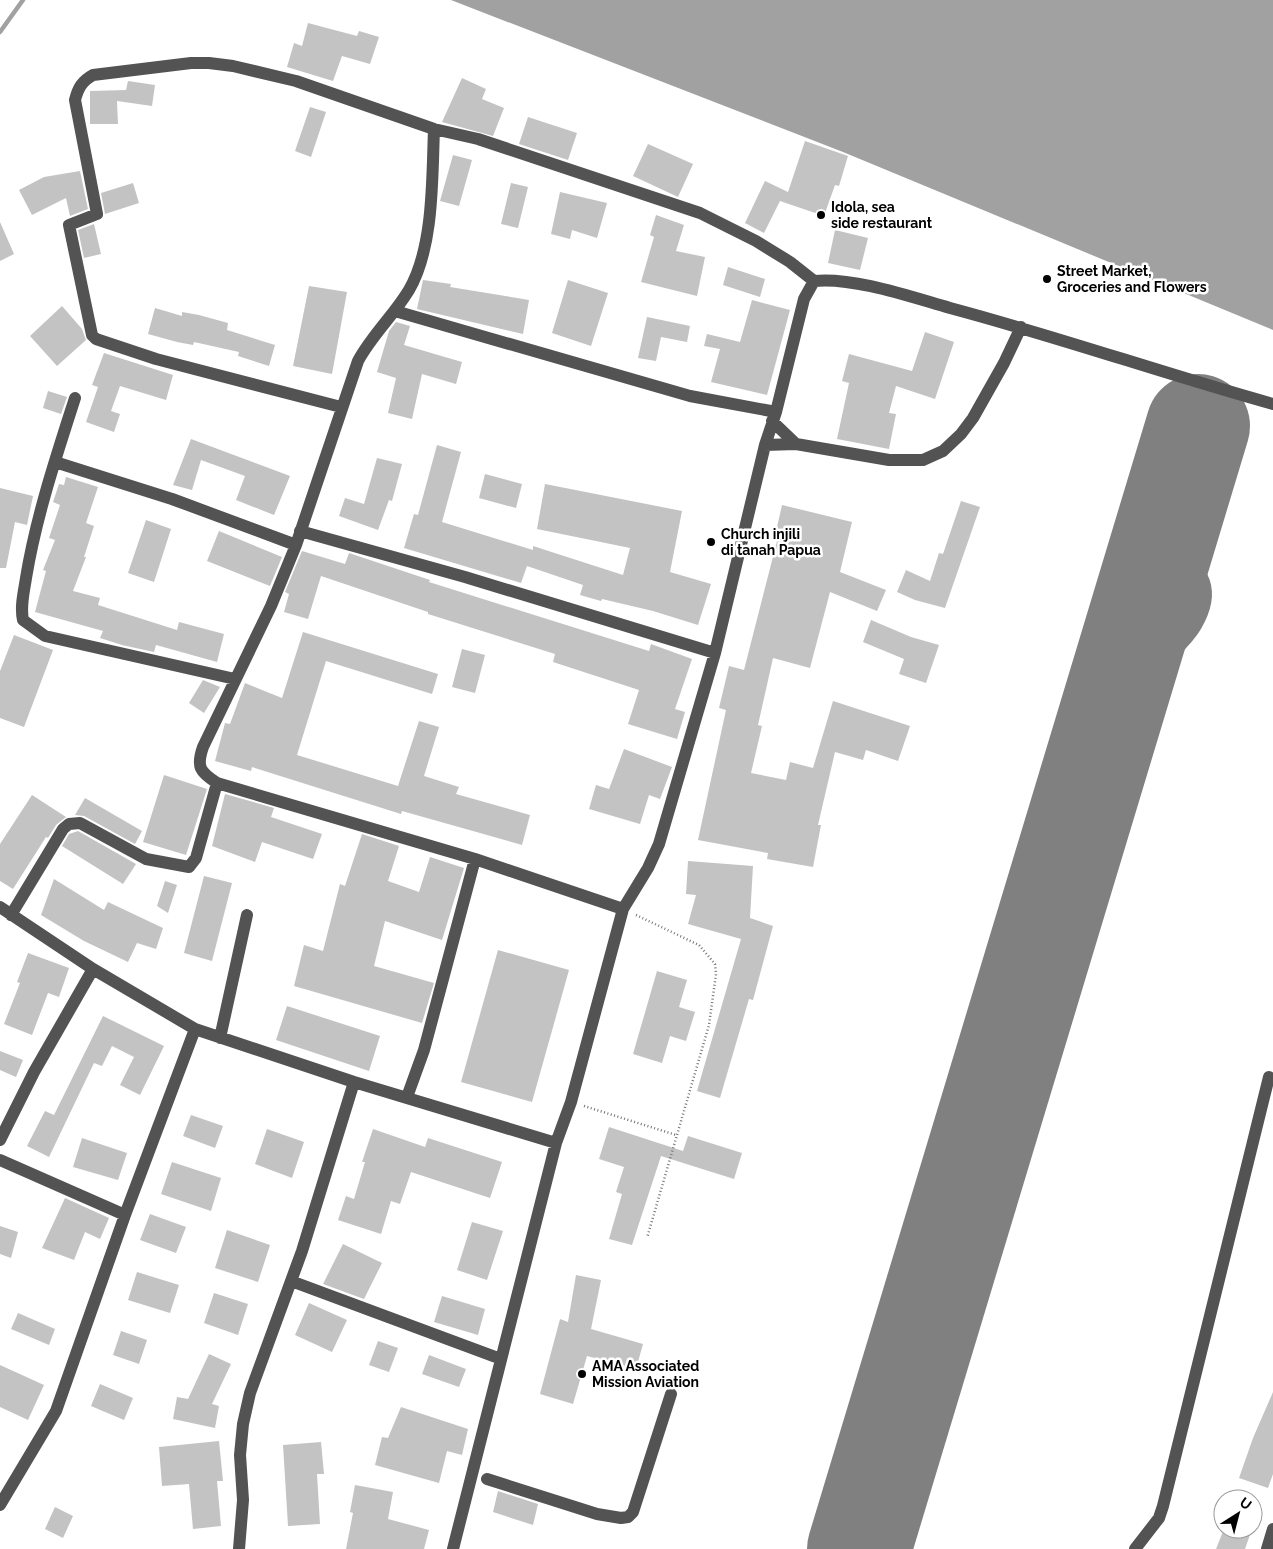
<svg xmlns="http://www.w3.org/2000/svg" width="1273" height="1549" font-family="Raleway,sans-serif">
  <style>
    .water { fill: #a1a1a1 }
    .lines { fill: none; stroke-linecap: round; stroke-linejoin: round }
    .stream { stroke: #a1a1a1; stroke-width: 4.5 }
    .taxiway { stroke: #808080; stroke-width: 41 }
    .runway { stroke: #808080; stroke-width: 104 }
    .building { fill: #c3c3c3 }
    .path { stroke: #757575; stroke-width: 2.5; stroke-dasharray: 1 2.5; stroke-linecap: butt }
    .minor { stroke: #535353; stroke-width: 12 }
    .poi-dot { fill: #000; stroke: #fff; stroke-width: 2 }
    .labels { text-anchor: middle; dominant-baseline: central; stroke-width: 5; stroke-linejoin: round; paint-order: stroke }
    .poi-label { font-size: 14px; font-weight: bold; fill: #000; stroke: #fff; text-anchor: start }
  </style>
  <rect width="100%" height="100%" fill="#fff"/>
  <!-- water -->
  <path class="water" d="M451,0H1273V330L843,152Z"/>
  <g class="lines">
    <!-- stream -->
    <path class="stream" d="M0,32L23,0"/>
    <!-- taxiway -->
    <path class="taxiway" d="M1120,682C1136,667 1173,636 1183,619C1198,594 1194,574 1163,569L1152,577"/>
    <!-- runway -->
    <path class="runway" d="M859,1549L1198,426"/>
  </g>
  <!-- building -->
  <path class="building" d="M308,23L357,36L359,31L379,37L370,64L342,56L333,81L287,67L294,43L302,46Z
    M462,78L486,89L482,99L504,108L493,136L442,122Z
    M128,81L155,85L152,106L117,101L118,124H90V91L126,90Z
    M310,107L326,112L311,157L295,151Z
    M528,117L577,133L568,160L519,144Z
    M805,141L848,156L839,186L835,185L824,216L780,201L764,233L745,223L765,181L788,192Z
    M648,144L693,164L678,197L633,176Z
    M453,155L472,160L459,206L440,201Z
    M80,171L88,209L70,216L66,198L32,215L19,190L44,177Z
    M133,183L139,203L105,214L101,193Z
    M511,183L528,187L518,228L501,224Z
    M560,192L607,203L597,238L572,230L570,239L551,234Z
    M656,215L684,225L676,251L705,257L697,296L641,282L654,237L650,235Z
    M0,222L14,254L0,261Z
    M94,224L101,254L84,258L78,230Z
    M835,230L868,238L860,270L828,263Z
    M728,267L765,279L760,297L723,285Z
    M423,280L451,284L450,287L529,300L523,334L417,309Z
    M568,280L608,293L591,346L552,333Z
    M309,286L347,292L332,374L293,366Z
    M752,300L790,310L767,395L711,382L720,349L704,346L707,334L740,342Z
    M62,306L82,329L86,340L57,366L30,336Z
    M155,308L182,316V312L199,315L228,323L227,330L275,345L269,366L238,356L239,352L194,342L193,345L177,342L148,334Z
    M647,317L690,326L687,342L661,337L656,361L638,358Z
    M396,322L410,326L404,345L462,362L456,384L422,374L412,419L388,413L396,378L377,372L389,331Z
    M925,332L954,342L935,399L896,386L889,413L896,414L889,449L837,439L849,383L842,381L849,354L912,371Z
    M104,353L173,375L166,400L120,386L111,411L120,414L114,432L86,422L98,387L92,385Z
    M48,391L67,397L61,414L43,408Z
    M191,439L290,476L274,515L236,500L245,476L201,460L192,490L173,485Z
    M437,445L461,452L442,522L533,550V546L623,575L630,548L537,529L545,484L682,511L670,572L711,584L698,625L653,611L602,599L601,601L580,595L583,585L527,566L521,583L404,548L414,514L418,515Z
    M377,458L402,464L392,501L389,500L378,530L339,516L345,498L364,504Z
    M485,474L522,484L516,508L479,498Z
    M66,477L98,487L86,523L94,526L84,557H86L73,591L100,598L98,605L177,630L179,622L224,634L217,662L156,645L154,652L122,645L100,638L103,631L35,612L46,571L43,570L55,540L49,538L60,505L53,502L59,484L64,485Z
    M0,488L33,496L27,525L15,522L6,568H0Z
    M961,501L980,507L945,608L915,600L897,592L906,570L930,581L939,553L943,554Z
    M782,505L852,522L840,572L886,590L877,611L830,592L810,668L773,658L758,725L762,726L751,773L786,780L790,762L813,768L833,701L910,726L898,761L866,750L863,760L835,752L818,825H821L813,867L767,859L768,853L698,840L726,710L719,708L729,666L744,670L778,537L775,536Z
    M146,520L171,529L154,582L128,573Z
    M219,531L282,557L270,586L207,561Z
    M302,551L345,564L349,553L430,580L429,582L649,651L651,644L692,659L675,709L685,712L677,739L628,724L639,690L553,662L555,654L428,614V612L321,576L308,619L284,612L289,594L285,592Z
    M871,620L911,637L939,645L926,683L899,674L904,659L863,642Z
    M303,632L438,674L432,694L326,661L297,755L398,786L419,721L439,727L424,776L459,787L456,794L530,815L522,845L402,811L401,814L252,767L251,771L215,761L225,723L230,724L245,683L282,698Z
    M14,635L53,650L24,727L0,718V671Z
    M462,649L485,655L475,693L452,687Z
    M203,680L220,687L204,713L189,703Z
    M624,749L672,767L660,799L649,795L640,824L589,809L596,785L609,789Z
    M164,775L207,789L186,855L143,842Z
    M225,794L274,808L271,817L322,834L313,859L262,842L255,862L212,846Z
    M32,795L66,817L56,825L48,838L46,837L13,889L0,881V844Z
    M85,798L142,831L135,844L84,816L75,815Z
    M78,831L136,864L123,884L62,846L69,834Z
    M362,834L399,846L388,881L419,892L430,857L464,868L442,940L385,921L374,966L434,983L422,1023L294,986L304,945L323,951L340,884L345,886Z
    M688,861L753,866L750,918L773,926L753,1000L749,999L720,1098L697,1091L741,939L688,924L696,895L686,894Z
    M204,876L232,883L212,961L184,953Z
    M54,879L104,910L108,902L163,928L156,949L137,943L128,962L84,941L41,915Z
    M165,881L177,885L168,913L157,906Z
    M498,950L569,970L532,1102L461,1082Z
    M28,953L69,968L59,997L48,993L32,1035L4,1024L20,983L17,982Z
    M657,971L687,980L679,1007L695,1012L686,1041L670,1036L662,1063L633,1054Z
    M287,1006L380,1036L369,1071L276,1040Z
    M103,1016L164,1046L140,1095L120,1085L134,1057L112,1046L102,1066L94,1063L49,1157L27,1146L45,1111L54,1115Z
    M0,1051L23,1060L16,1077L0,1070Z
    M191,1115L223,1126L215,1148L183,1136Z
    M609,1127L683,1151L688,1136L742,1153L734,1179L661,1156L632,1245L609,1239L622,1194L616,1192L624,1167L599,1159Z
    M267,1129L304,1142L292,1178L255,1164Z
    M373,1129L425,1147L428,1138L502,1162L490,1198L411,1172L400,1204L391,1201L381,1234L338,1220L346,1196L354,1199L365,1162H362Z
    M82,1138L127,1153L118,1180L73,1167Z
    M172,1162L221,1178L211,1211L161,1194Z
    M65,1198L109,1218L100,1239L85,1232L74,1260L42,1248Z
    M150,1214L186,1227L176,1253L140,1240Z
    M472,1222L503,1231L487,1280L457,1270Z
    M0,1226L18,1232L11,1258L0,1254Z
    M227,1230L270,1245L258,1282L215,1268Z
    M343,1244L382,1263L364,1299L323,1284Z
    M137,1272L179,1285L170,1313L128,1300Z
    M576,1275L601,1280L591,1329L643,1344L636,1369L587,1356L573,1404L540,1394L560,1319L568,1322Z
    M214,1293L248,1304L238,1335L204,1323Z
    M442,1296L485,1309L478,1335L434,1322Z
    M309,1303L347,1320L332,1352L295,1335Z
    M18,1313L55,1329L49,1345L11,1329Z
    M121,1331L147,1340L139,1364L113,1355Z
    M378,1341L398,1348L389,1372L369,1365Z
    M209,1354L231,1364L212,1404L219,1406L215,1428L173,1419L177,1397L188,1399Z
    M429,1355L466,1369L459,1387L422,1374Z
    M0,1365L44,1385L28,1420L0,1407Z
    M100,1384L133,1398L124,1420L91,1406Z
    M1273,1392V1474L1268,1488L1239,1478L1253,1438Z
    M401,1407L468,1429L462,1455L447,1451L439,1483L375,1465L382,1437L388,1438Z
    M219,1441L223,1481H217L221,1526L193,1529L189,1484L162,1486L159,1447Z
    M321,1442L324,1474H317L320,1524L288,1526L283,1445Z
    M355,1485L393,1492L388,1519L429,1530L424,1549H346L353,1513L350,1512Z
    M498,1491L538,1504L533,1525L493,1512Z
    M55,1507L73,1516L63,1538L45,1529Z
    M1224,1529H1252L1245,1549H1216Z"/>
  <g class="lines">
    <!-- path -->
    <path class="path" d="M636,915L699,945L715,964L716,974L709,1025L647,1238
      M584,1106L676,1135"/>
    <!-- minor -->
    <path class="minor" d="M434,129C432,178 434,247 409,290C394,315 372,335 358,361L296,545L271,606L203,747C196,767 200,772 217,783L475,859L623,909
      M395,311L690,396L776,412
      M75,398C56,457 36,517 26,578C24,592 20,606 23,620L45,636L235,679
      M341,407L156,359L96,339L92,335L69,225L97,214L75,100C78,88 82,81 93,75L191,63H209L233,66L296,81L434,129L478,139L700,213L756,241L790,262L814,281
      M772,421L796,444
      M765,445L796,444L889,460H923L943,451L961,434L973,418L1004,363L1021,327
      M55,462L172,499L296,545
      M300,531L465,577L715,653
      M0,907L93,969L195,1029L354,1082L556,1143L571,1102L623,909L648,868L659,844L715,653L765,445L776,412L804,299L814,281C854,277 911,297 950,308C1059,337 1165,374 1273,404
      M11,915L63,829L69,824L80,823L146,859L189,867L196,858L217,783
      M220,1038L247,915
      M407,1097L424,1050L475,859
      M0,1140L34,1072L93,969
      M0,1160L125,1215
      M291,1281L501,1359
      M487,1479L597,1514L621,1518L628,1517L633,1512L671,1394
      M0,1505L56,1411L125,1215L195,1029
      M239,1549L243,1500L240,1455L243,1424L250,1393L302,1251L354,1082
      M453,1549L556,1143
      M1135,1549L1159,1518L1163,1506L1269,1077
      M1267,1549L1273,1529"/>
  </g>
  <!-- markers -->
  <g class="poi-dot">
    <circle cx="821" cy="215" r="5"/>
    <circle cx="1047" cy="279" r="5"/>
    <circle cx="711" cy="542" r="5"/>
    <circle cx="582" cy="1374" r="5"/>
  </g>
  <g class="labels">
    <!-- poi labels -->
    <g class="poi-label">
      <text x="831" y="207">Idola, sea<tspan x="831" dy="16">side restaurant</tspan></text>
      <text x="1057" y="271">Street Market,<tspan x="1057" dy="16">Groceries and Flowers</tspan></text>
      <text x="721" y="534">Church injili<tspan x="721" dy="16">di tanah Papua</tspan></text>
      <text x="592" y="1366">AMA Associated<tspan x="592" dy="16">Mission Aviation</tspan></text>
    </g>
  </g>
  <!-- north arrow -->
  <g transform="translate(1238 1514) rotate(36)"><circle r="24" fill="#ffffff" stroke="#999999"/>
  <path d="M0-4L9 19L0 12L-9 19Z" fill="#000000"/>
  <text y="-8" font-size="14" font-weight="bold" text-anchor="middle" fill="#000000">U</text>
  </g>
</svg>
